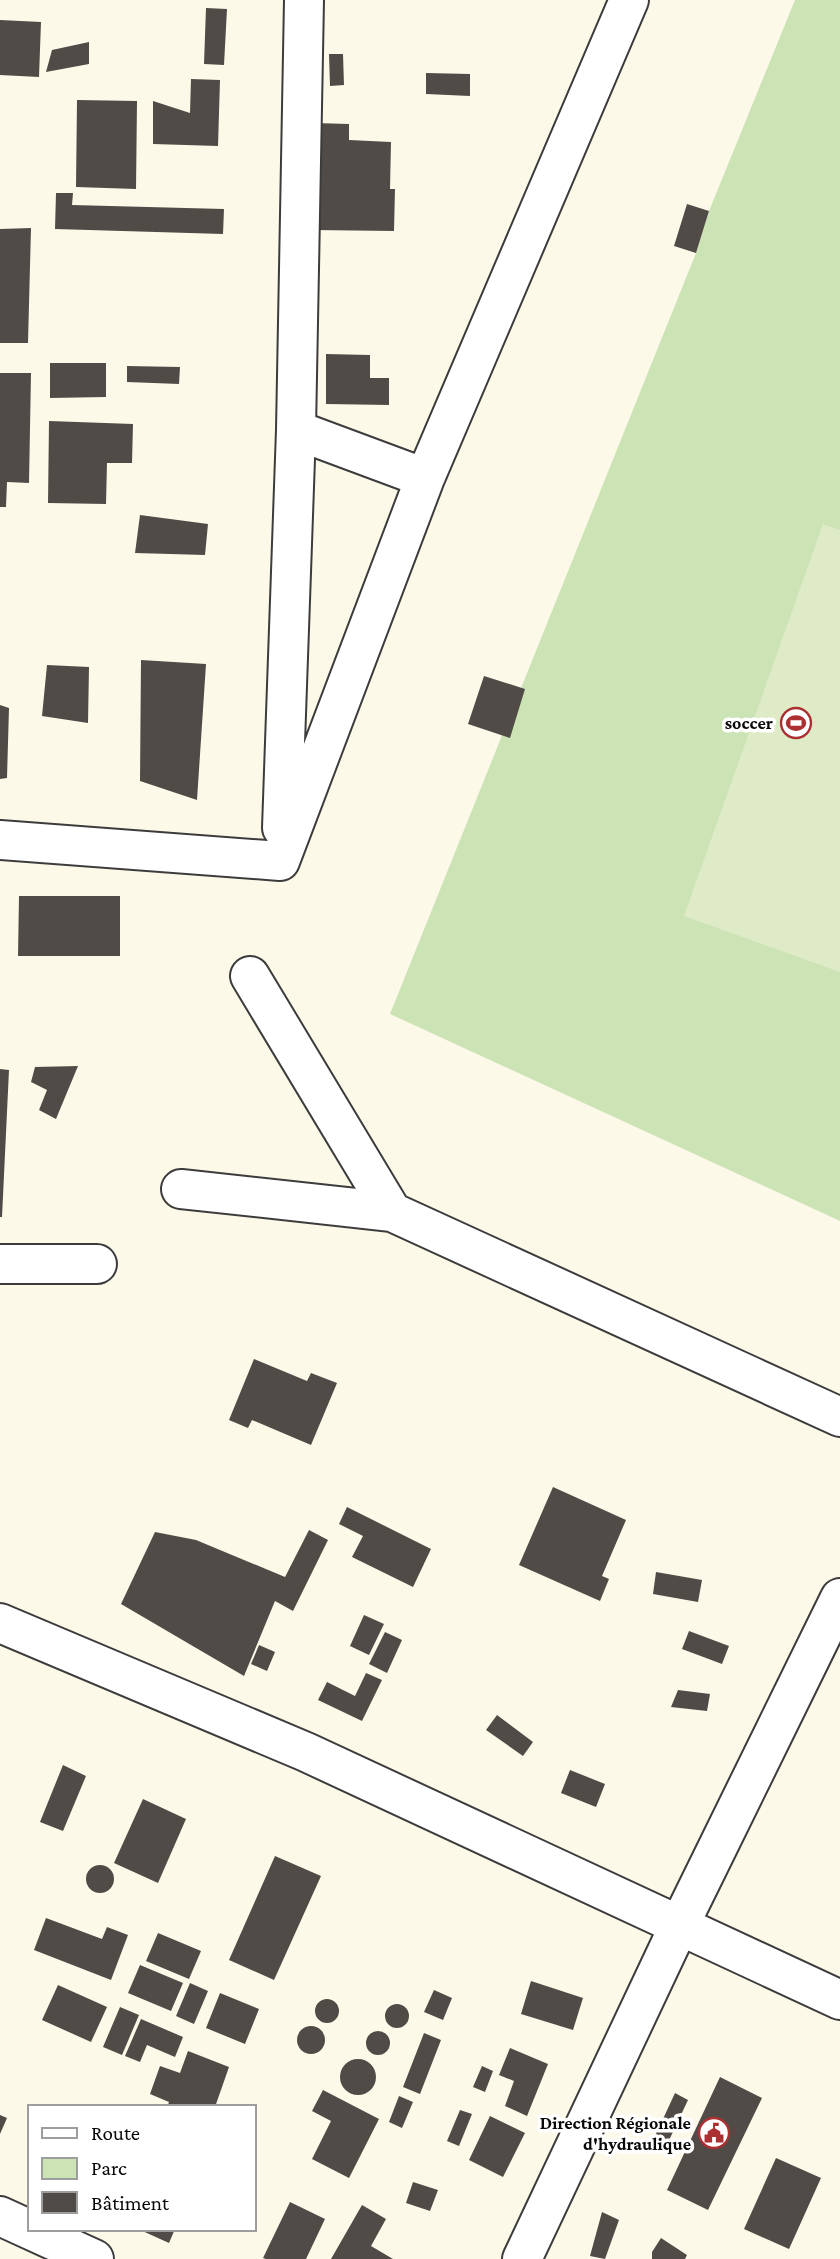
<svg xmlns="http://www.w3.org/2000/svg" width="840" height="2259" font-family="'Crimson Pro',serif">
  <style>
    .green { fill: #cce3b6 }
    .pitch { fill: #deebc6 }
    .building { fill: #514b47 }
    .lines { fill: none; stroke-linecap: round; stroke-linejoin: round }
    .minor-casing { stroke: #3c3c3c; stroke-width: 42 }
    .minor { stroke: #fff; stroke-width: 38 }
    .labels { text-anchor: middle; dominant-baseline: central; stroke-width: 7; stroke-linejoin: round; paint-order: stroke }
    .poi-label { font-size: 18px; font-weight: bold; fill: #090909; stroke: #fff; text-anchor: end }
  </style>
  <rect width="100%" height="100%" fill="#fdf9e8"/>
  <!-- green -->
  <path class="green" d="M795,0H840V1221L390,1014L696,253L709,211Z"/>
  <!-- pitch -->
  <path class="pitch" d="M823,524L840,530V972L684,916Z"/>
  <!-- building -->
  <path class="building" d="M206,8L227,9L224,65L204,64Z
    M0,20L41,22L39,77L0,75Z
    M89,42V64L46,72L52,50Z
    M329,54H343L344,85L330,86Z
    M426,73L470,74V96L426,94Z
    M191,79L220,80L218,146L153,144V101L190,113Z
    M77,100L137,101L136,189L76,187Z
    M314,123L349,124V140L391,142L390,189H395L394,231L313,230Z
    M56,193H73L72,205L224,209L223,234L55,229Z
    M687,204L709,211L696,253L674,246Z
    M31,228L28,343H0V229Z
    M326,354L370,355V378H389V405L326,404Z
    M50,363H106V397L50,398Z
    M127,366L180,367L179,384L127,382Z
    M0,373H31L29,483L7,482L6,507H0Z
    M49,421L133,424L132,463H107L106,504L48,503Z
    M140,515L208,524L205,555L135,553Z
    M141,660L206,664L197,800L140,781Z
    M47,665L89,667L88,723L42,716Z
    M484,676L525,689L510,738L468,724Z
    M0,705L9,708L7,778L0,779Z
    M19,896H120V956H18Z
    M78,1066L56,1119L39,1110L47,1090L31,1082L35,1067Z
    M0,1069L9,1070L2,1217H0Z
    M254,1359L307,1381L311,1373L337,1383L311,1445L252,1420L248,1428L229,1420Z
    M553,1487L626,1520L602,1576L609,1579L600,1601L519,1565Z
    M347,1507L431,1549L413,1587L352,1557L363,1536L339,1524Z
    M309,1530L328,1540L293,1611L275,1601L244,1676L121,1604L155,1532L196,1540L285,1577Z
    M656,1572L702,1580L698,1602L653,1594Z
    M364,1615L384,1624L369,1655L350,1646Z
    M689,1631L729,1646L722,1664L682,1649Z
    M385,1632L402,1640L387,1673L369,1664Z
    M259,1645L275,1652L267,1671L251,1664Z
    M366,1673L382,1680L362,1721L318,1700L327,1682L355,1696Z
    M678,1690L710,1694L707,1711L671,1707Z
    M497,1715L533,1742L523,1756L486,1730Z
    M63,1765L86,1776L63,1831L40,1822Z
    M570,1770L605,1784L596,1807L561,1793Z
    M143,1799L186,1819L158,1883L114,1863Z
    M275,1856L321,1876L274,1980L229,1960Z
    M86 1879a14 14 0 1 1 28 0a14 14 0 1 1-28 0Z
    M46,1918L102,1939L107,1927L128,1935L111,1980L34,1950Z
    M158,1933L201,1951L189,1979L146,1961Z
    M140,1965L183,1983L171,2011L128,1993Z
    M531,1981L583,1998L573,2030L521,2014Z
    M190,1983L208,1991L194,2024L176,2016Z
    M58,1985L107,2007L91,2042L42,2020Z
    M434,1990L452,1998L443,2020L424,2012Z
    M220,1993L259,2009L245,2044L206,2028Z
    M315 2011a12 12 0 1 1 24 0a12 12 0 1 1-24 0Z
    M385 2016a12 12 0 1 1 24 0a12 12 0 1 1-24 0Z
    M120,2007L139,2015L122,2055L103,2047Z
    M141,2019L183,2037L175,2057L147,2045L140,2062L125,2056Z
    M297 2040a14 14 0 1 1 28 0a14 14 0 1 1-28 0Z
    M366 2043a12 12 0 1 1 24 0a12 12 0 1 1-24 0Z
    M424,2033L441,2040L420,2094L403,2087Z
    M510,2048L548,2064L527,2116L505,2106L514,2081L499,2075Z
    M188,2051L229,2067L215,2107H167L169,2102L150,2094L160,2066L180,2073Z
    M340 2077a18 18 0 1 1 36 0a18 18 0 1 1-36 0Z
    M482,2066L493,2071L485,2092L473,2087Z
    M720,2077L762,2098L708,2210L667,2190Z
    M323,2090L379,2119L349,2178L312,2159L331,2121L312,2111Z
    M675,2093L688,2100L663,2153L650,2147Z
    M399,2096L413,2102L402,2128L389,2122Z
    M460,2110L472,2114L459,2146L447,2141Z
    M0,2115L7,2118L0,2134Z
    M490,2116L525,2133L503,2177L469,2160Z
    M776,2158L821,2178L789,2249L744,2229Z
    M413,2182L438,2190L430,2211L406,2203Z
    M290,2202L325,2219L306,2259H266L263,2258Z
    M362,2205L386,2219L371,2246L393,2259H331Z
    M602,2212L619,2220L605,2259L590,2256Z
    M138,2229H175L169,2243Z
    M661,2238L687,2255L685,2259H652V2252Z"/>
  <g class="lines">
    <!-- minor casing -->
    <g class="minor-casing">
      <path id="minor" d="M296,430L425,478
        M282,828L296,430L304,0
        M0,840L280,861
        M280,861L425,478L629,0
        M250,976L392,1212
        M181,1189L392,1212L840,1417
        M0,1264H97
        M0,1623L306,1752L840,2000
        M0,2216L94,2259
        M522,2259L679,1926L840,1598"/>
    </g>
    <!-- minor -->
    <use href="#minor" class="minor"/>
  </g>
  <!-- icons -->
  <defs>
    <g id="stadium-ring" transform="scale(1.575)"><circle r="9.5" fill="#fff" stroke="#ac2f32" stroke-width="1.5"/><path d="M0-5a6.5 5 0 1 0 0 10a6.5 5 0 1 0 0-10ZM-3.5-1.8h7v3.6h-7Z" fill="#ac2f32"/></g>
    <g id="civic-ring" transform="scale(1.575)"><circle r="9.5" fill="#fff" stroke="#ac2f32" stroke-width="1.5"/><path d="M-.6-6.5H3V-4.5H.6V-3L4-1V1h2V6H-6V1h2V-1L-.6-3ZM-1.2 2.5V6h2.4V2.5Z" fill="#ac2f32"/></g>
  </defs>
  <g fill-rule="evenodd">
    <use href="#stadium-ring" x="796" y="723"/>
    <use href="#civic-ring" x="714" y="2133"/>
  </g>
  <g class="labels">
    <!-- poi labels -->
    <g class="poi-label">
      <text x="773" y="723">soccer</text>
      <text x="691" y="2123">Direction Régionale<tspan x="691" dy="21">d'hydraulique</tspan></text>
    </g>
  </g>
  <!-- legend -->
  <rect x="28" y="2105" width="228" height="126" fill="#ffffff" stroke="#9d9d9d" stroke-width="2"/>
  <rect x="42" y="2128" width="35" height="10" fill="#ffffff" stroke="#9d9d9d" stroke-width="2"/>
  <text x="91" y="2140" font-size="21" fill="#090909">Route</text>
  <rect x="42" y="2158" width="35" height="21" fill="#cce3b6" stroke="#9d9d9d" stroke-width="2"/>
  <text x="91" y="2175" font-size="21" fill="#090909">Parc</text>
  <rect x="42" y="2192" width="35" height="21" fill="#514b47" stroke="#9d9d9d" stroke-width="2"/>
  <text x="91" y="2210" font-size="21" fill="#090909">Bâtiment</text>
</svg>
